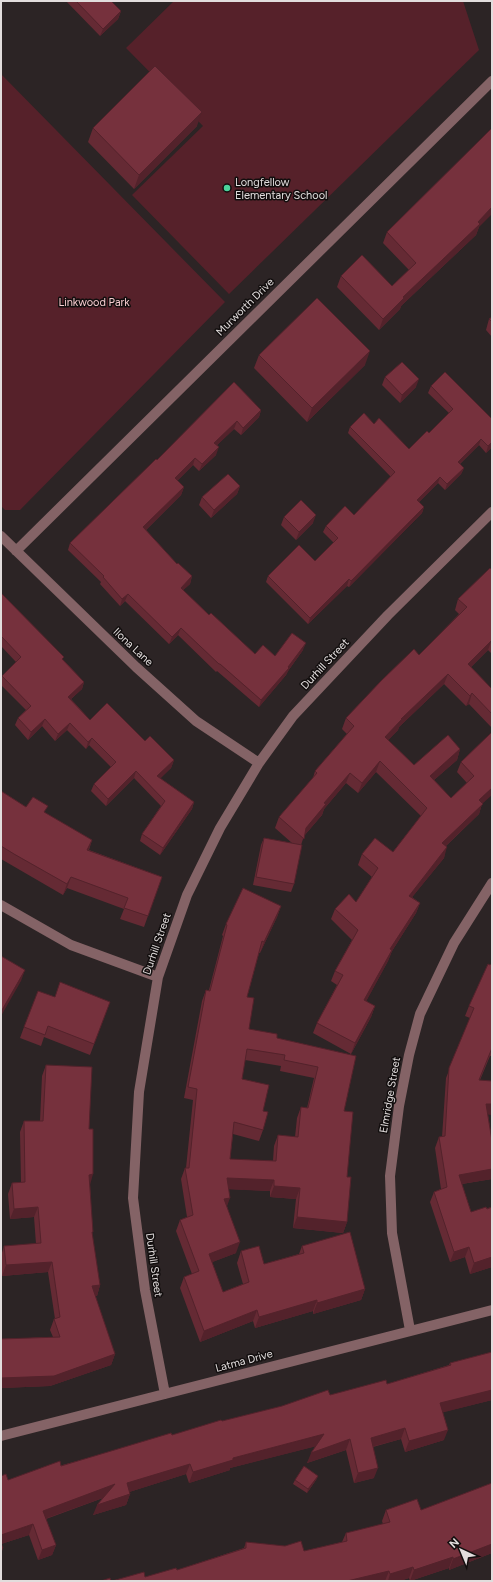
<svg xmlns="http://www.w3.org/2000/svg" width="493" height="1582" font-family="Figtree,sans-serif">
  <style>
    .green { fill: #56212a }
    .lines { fill: none; stroke-linecap: round; stroke-linejoin: round }
    .minor { stroke: #846366; stroke-width: 10 }
    .wall { fill: #652a34; fill-rule: evenodd }
    .shaded-wall { fill: #53222b }
    .building { fill: #76313d; stroke: #53222b; fill-rule: evenodd }
    .poi-dot { fill: #4cd39b; stroke: #120e0e; stroke-width: 1.5 }
    .labels { text-anchor: middle; dominant-baseline: central; stroke-width: 3; stroke-linejoin: round; paint-order: stroke }
    .poi-label { font-size: 11px; fill: #e2dddd; stroke: #120e0e; text-anchor: start }
    .park-label { font-size: 11px; fill: #f7cbcf; stroke: #120e0e }
    .street-label { font-size: 11px; fill: #e2dddd; stroke: #120e0e }
  </style>
  <rect width="100%" height="100%" fill="#2c2425"/>
  <!-- green -->
  <path class="green" d="M174,1H463L479,50L229,294L132,195L203,126L126,48Z
    M1,74L225,302L20,510H5L1,506Z"/>
  <g class="lines">
    <!-- minor -->
    <path class="minor" d="M1,536L136,667L196,721L259,763
      M16,551L492,81
      M1,905L71,945L158,977
      M410,1330L392,1233L390,1176L399,1106L409,1055L420,1014L454,943L492,883
      M165,1394L145,1290L133,1198L139,1092L158,977L187,895L220,828L259,763L293,716L388,615L492,512
      M1,1436L492,1310"/>
  </g>
  <!-- wall -->
  <path class="wall" d="M66,1H111L121,11L118,19L100,36Z
    M197,126L134,189L88,142L93,128Z
    M479,227L476,235L401,306L400,309L379,330L337,287L341,276L392,286L409,270L383,243L387,232Z
    M492,317V337L486,330L489,319Z
    M259,355L365,365L307,422L254,368Z
    M385,377L416,387L400,403L382,385Z
    M431,386L492,447L486,453L479,445L460,464L464,468L461,474L445,490L438,483L419,502L424,507L422,513L349,587L347,586L308,624L266,582L268,576L315,561L334,543L323,532L326,526L354,515L391,477L348,433L350,427L374,424L409,449L429,433L449,413L428,393Z
    M261,410L259,417L241,435L234,429L217,445L216,455L199,471L193,465L177,481L184,487L181,495L146,530L177,564L192,576L190,584L183,590L209,615L255,654L275,656L303,650L288,671L286,675L259,707L217,671L216,672L178,635L169,644L125,601L120,606L100,584L101,582L68,550L70,543L157,460Z
    M240,486L237,494L211,518L199,505L202,497Z
    M284,517L313,523L296,540L281,525Z
    M492,570V654L488,650L471,667L492,689V728L469,704L466,706L444,684L399,727L398,730L388,740L414,765L460,749L457,760L434,780L451,798L467,783L457,772L461,762L492,732L482,804L479,814L446,846L444,858L412,897L420,903L416,913L392,951L388,961L366,1001L375,1006L371,1017L351,1054L313,1033L317,1023L337,985L331,981L335,971L352,940L331,919L335,909L356,902L372,877L358,865L362,854L393,852L421,816L376,772L358,793L346,783L324,809L322,815L304,836L301,845L294,884L291,892L253,885L261,845L264,838L292,843L275,828L279,817L313,778L315,771L347,734L342,729L346,718L419,655L459,614L455,610L458,599Z
    M1,593L84,682L82,689L71,699L90,720L145,741L174,760L171,768L160,778L194,802L192,809L160,855L140,841L142,834L161,806L134,778L106,806L91,791L94,784L111,767L89,745L86,749L67,730L55,741L42,726L28,740L15,725L18,718L26,710L1,685V680L2,676L16,662L1,646Z
    M1,791L26,807L45,813L92,840L89,850L162,877L144,927L120,919L124,909L67,888L63,895L1,859Z
    M281,906L277,917L260,953H259L247,997L249,1029L277,1038L356,1056L344,1111L347,1177V1222L343,1233L293,1228L296,1199L270,1197V1191L229,1189L227,1206L236,1253L212,1262L223,1292L243,1284L237,1263L241,1251L264,1264L299,1254L302,1246L365,1289L361,1300L313,1314V1311L255,1328L253,1321L200,1342L180,1288L184,1277L192,1274L176,1231L180,1220L187,1217L181,1179L185,1168H186L193,1100L184,1098L202,1001L206,990H209L223,936L222,935L226,924ZM245,1060L281,1066L280,1071L314,1078L307,1108L301,1107L297,1118L295,1137L278,1135L274,1146L273,1161L230,1159L233,1134L259,1141L263,1130V1111L242,1079Z
    M492,963V1056H490L480,1080L488,1115L492,1141V1179L462,1184L471,1212L492,1207V1267L470,1274L465,1257L450,1262L430,1202L434,1192L441,1189L435,1148L439,1137H442L446,1078L470,1018L465,1016L469,1006Z
    M55,997L110,1002L90,1055L44,1037L41,1046L20,1038L24,1027Z
    M46,1065L89,1129L90,1184L92,1235L100,1285L97,1296H95L115,1354L111,1365L50,1386L1,1388V1339L53,1337L50,1330L54,1319H55L48,1272L2,1276L1,1262V1256L4,1246L36,1244L34,1217L10,1219L8,1194L12,1183L21,1182L20,1132L24,1121H40L42,1076Z
    M492,1352V1400L443,1412L444,1440L405,1452L401,1439L373,1447L374,1478L354,1483L346,1450L307,1463L316,1446L230,1468V1470L189,1483L186,1474L129,1492L130,1494L126,1505L93,1515L103,1498L46,1519L56,1545L52,1555L38,1560L29,1535L1,1544L3,1548L1,1554V1476L8,1480L172,1435L222,1421L330,1395L387,1384L449,1365L450,1363Z
    M318,1476L316,1480L307,1493L293,1484L295,1480Z
    M492,1483V1553L449,1570V1568L410,1581L409,1578L400,1581H112L145,1577L177,1570L244,1548L246,1542L304,1551L342,1542L346,1533L383,1524L382,1521L386,1510H421Z"/>
  <!-- shaded-wall -->
  <path class="shaded-wall" d="M121,11L118,19L100,36L103,29Z
    M202,112L197,126L134,189L139,175Z
    M492,207V214L479,227L476,235L401,306L400,309L379,330L383,319L403,297Z
    M370,351L365,365L307,422L312,408Z
    M419,379L416,387L400,403L402,395Z
    M261,410L259,417L241,435L243,428Z
    M237,421L234,429L212,450L214,443Z
    M481,439L479,445L455,468L458,462Z
    M492,442V447L486,453L488,446Z
    M219,447L216,455L199,471L202,464Z
    M195,458L193,465L172,486L175,478Z
    M464,468L461,474L445,490L447,484Z
    M440,477L438,483L415,506L417,500Z
    M240,486L237,494L211,518L214,510Z
    M184,487L181,495L141,535L143,527Z
    M424,507L422,513L349,587L351,581Z
    M316,515L313,523L296,540L299,532Z
    M192,576L190,584L178,595L181,588Z
    M349,579L347,586L308,624L310,618Z
    M128,594L125,601L120,606L122,599Z
    M181,628L178,635L169,644L172,637Z
    M492,639L488,650L464,674L468,664Z
    M306,643L303,650L288,671L286,675L259,707L261,700L288,667Z
    M448,674L444,684L399,727L398,730L381,748L385,737L401,719Z
    M84,682L82,689L65,704L68,697Z
    M472,693L469,704L466,706L470,696Z
    M45,719L42,726L28,740L31,732Z
    M70,723L67,730L55,741L58,734Z
    M92,738L89,745L86,749L88,742Z
    M460,749L457,760L426,787L430,776Z
    M174,760L171,768L155,784L157,776Z
    M380,761L376,772L358,793L362,783Z
    M136,771L134,778L106,806L108,799Z
    M350,773L346,783L324,809L322,815L302,838L306,828L324,803Z
    M492,788V795L482,804L479,814L438,853L442,843L479,800Z
    M194,802L192,809L160,855L163,848Z
    M92,840L88,851L87,850Z
    M447,847L444,858L405,906L409,896Z
    M71,877L67,888L63,895L67,884Z
    M420,903L416,913L392,951L388,961L361,1011L364,1000L390,949Z
    M281,906L277,917L260,953L264,942Z
    M25,970L21,981L1,1016L2,1010Z
    M375,1006L371,1017L351,1054L355,1043Z
    M486,1104H492V1115L482,1114Z
    M492,1169V1179L455,1185L459,1175Z
    M93,1174L90,1185L89,1175Z
    M227,1178L274,1180L270,1191L223,1189Z
    M274,1186L300,1188L296,1199L270,1197Z
    M230,1198L226,1209L224,1199Z
    M38,1207L34,1217L10,1219L14,1209Z
    M297,1217L347,1222L343,1233L293,1228Z
    M240,1242L236,1253L205,1265L209,1254Z
    M469,1247L465,1257L450,1262L454,1252Z
    M492,1257V1267L470,1274L474,1263Z
    M52,1262L48,1272L2,1276L6,1265Z
    M100,1285L97,1296L88,1297L92,1286Z
    M365,1289L361,1300L313,1314L317,1303Z
    M317,1300L313,1311L255,1328L259,1317Z
    M257,1310L253,1321L200,1342L204,1331Z
    M115,1354L111,1365L50,1386L1,1388V1378Z
    M492,1390V1400L437,1414L440,1403Z
    M405,1428L401,1439L367,1448L371,1438Z
    M448,1430L444,1440L405,1452L409,1441Z
    M324,1434L321,1445L230,1468V1470L189,1483L193,1472L233,1458Z
    M350,1439L346,1450L307,1463L311,1453Z
    M190,1464L186,1474L123,1494L127,1483Z
    M378,1468L374,1478L354,1483L358,1473Z
    M318,1476L316,1480L307,1493L308,1489Z
    M115,1484L111,1495L39,1521L43,1511Z
    M130,1494L126,1505L93,1515L97,1505Z
    M33,1524L29,1535L1,1544V1535Z
    M492,1544V1553L449,1570L453,1559Z
    M56,1545L52,1555L38,1560L42,1550Z
    M453,1557L449,1568L410,1581L414,1570Z
    M413,1567L409,1578L400,1581H388L390,1574Z
    M389,1571L385,1581H347Z"/>
  <!-- building -->
  <path class="building" d="M76,1H111L121,11L103,29Z
    M155,66L202,112L139,175L93,128Z
    M492,128V207L478,222L480,224L403,297L404,298L383,319L341,276L362,255L392,286L416,263L387,232Z
    M317,298L370,351L312,408L259,355Z
    M492,317V322L489,319Z
    M402,362L419,379L402,395L385,377Z
    M445,372L492,419V442L488,446L481,439L458,462L464,468L447,484L440,477L417,500L424,507L351,581L349,579L310,618L268,576L299,545L315,561L338,538L326,526L345,506L354,515L395,472L350,427L364,413L374,424L379,418L409,449L427,431L429,433L453,409L431,386Z
    M234,382L261,410L243,428L237,421L214,443L219,447L202,464L195,458L175,478L184,487L143,527L177,564L178,563L192,576L181,588L209,615L211,613L255,654L263,645L275,656L292,633L306,643L288,667L289,668L261,700L220,664H219L181,628L172,637L128,594L122,599L103,577L104,576L70,543L156,459L157,460Z
    M228,474L240,486L214,510L202,497Z
    M301,500L316,515L299,532L284,517Z
    M490,568L492,570V640L468,664L492,689V714L472,693L470,696L448,674L401,719H402L385,737L414,765L448,735L460,749L430,776L451,798L474,776L461,762L492,732V788L479,800L483,804L442,843L447,847L409,896L420,903L390,949L392,950L364,1000L375,1006L355,1043L317,1023L343,975L335,971L358,930L335,909L349,894L356,902L378,868L362,854L375,838L393,852L427,808L380,761L362,783L350,773L324,803L326,804L306,828L304,839L279,817L317,773L315,771L354,726L346,718L381,681L414,649L419,655L467,607L458,599Z
    M1,593L64,657L62,659L84,682L68,697L90,720L107,703L145,741L150,736L174,760L157,776L194,802L163,848L142,834L165,801L136,771L108,799L94,784L116,762L92,738L88,742L70,723L58,734L45,719L31,732L18,718L31,706L2,676L21,657L1,636Z
    M1,791L26,807L33,797L48,806L44,812L92,840L87,850L162,877L148,916L124,908L128,898L71,877L67,884L14,854L1,846Z
    M264,838L302,845L294,884L256,877Z
    M243,888L281,906L264,942L262,941L247,997L254,998L249,1029L277,1034V1038L356,1056L344,1111L353,1112L347,1177H351L347,1222L297,1217L300,1188L274,1186V1180L227,1178L230,1198L224,1199L240,1242L209,1254L223,1292L249,1282L241,1251L259,1246L264,1264L304,1253L302,1246L350,1232L365,1289L317,1303V1300L259,1317L257,1310L204,1331L184,1277L199,1271L180,1220L193,1215L185,1168H189L197,1089L188,1087L206,990L210,991L227,925L226,924ZM247,1049L285,1055L284,1060L318,1067L308,1108L301,1107L298,1137L278,1135L276,1161L230,1159L234,1122L263,1130L268,1112L263,1111L269,1085L242,1079Z
    M1,956L25,970L2,1010H1Z
    M492,963V1048L479,1080L492,1081V1104H486L492,1141V1169L459,1175L471,1212L486,1207L487,1209L492,1207V1257L474,1263L469,1247L454,1252L434,1192L447,1187L439,1137L445,1136L449,1068L474,1008L469,1006L488,964L490,965Z
    M60,982L110,1002L94,1044L48,1026L45,1035L24,1027L38,991L55,997Z
    M46,1065L92,1067L89,1129H93V1174L89,1175L93,1232H92L100,1285L92,1286L115,1354L54,1376L1,1378V1339L60,1337L54,1319L60,1317L52,1262L6,1265L4,1246L41,1243L38,1207L14,1209L12,1183L25,1182L24,1121H43Z
    M492,1352V1390L440,1403L448,1430L409,1441L405,1428L371,1438L378,1468L358,1473L350,1439L311,1453L324,1434L233,1458V1460L193,1472L190,1464L127,1483L130,1494L97,1505L115,1484L43,1511L56,1545L42,1550L33,1524L1,1535V1476L6,1474L8,1480L60,1461L61,1466L171,1433L172,1435L221,1420L222,1421L282,1406L328,1390L330,1395L386,1380L387,1384L451,1365L450,1363Z
    M304,1466L318,1476L308,1489L295,1480Z
    M492,1483V1544L453,1559V1557L414,1570L413,1567L390,1574L389,1571L347,1581H112L144,1572L145,1577L176,1568L177,1570L246,1548V1542L285,1546L301,1541L304,1551L347,1541L346,1533L390,1522L386,1510L417,1499L421,1510Z
    M1,1543L3,1548L1,1549Z
    M110,1578L111,1581H101Z"/>
  <!-- markers -->
  <circle class="poi-dot" cx="227" cy="188" r="4"/>
  <g class="labels">
    <!-- poi labels -->
    <g class="poi-label">
      <text x="235" y="182">Longfellow<tspan x="235" dy="13">Elementary School</tspan></text>
    </g>
    <!-- park labels -->
    <g class="park-label">
      <text x="94" y="302">Linkwood Park</text>
    </g>
    <!-- street labels -->
    <g class="street-label">
      <text transform="translate(245 307) rotate(-45)">Murworth Drive</text>
      <text transform="translate(133 647) rotate(43)">Ilona Lane</text>
      <text transform="translate(325 664) rotate(-47)">Durhill Street</text>
      <text transform="translate(157 944) rotate(-71)">Durhill Street</text>
      <text transform="translate(390 1095) rotate(-80)">Elmridge Street</text>
      <text transform="translate(154 1265) rotate(82)">Durhill Street</text>
      <text transform="translate(244 1361) rotate(-15)">Latma Drive</text>
    </g>
  </g>
  <!-- border -->
  <rect width="493" height="1582" fill="none" stroke="#e2dddd" stroke-width="4"/>
  <!-- north arrow -->
  <g transform="translate(461 1550) rotate(316)" stroke="#120e0e" stroke-width="3" paint-order="stroke">
  <path d="M0-3L7 15L0 10L-7 15Z" fill="#e2dddd"/>
  <text y="-6" font-size="11" font-weight="bold" text-anchor="middle" fill="#e2dddd">N</text>
  </g>
</svg>
